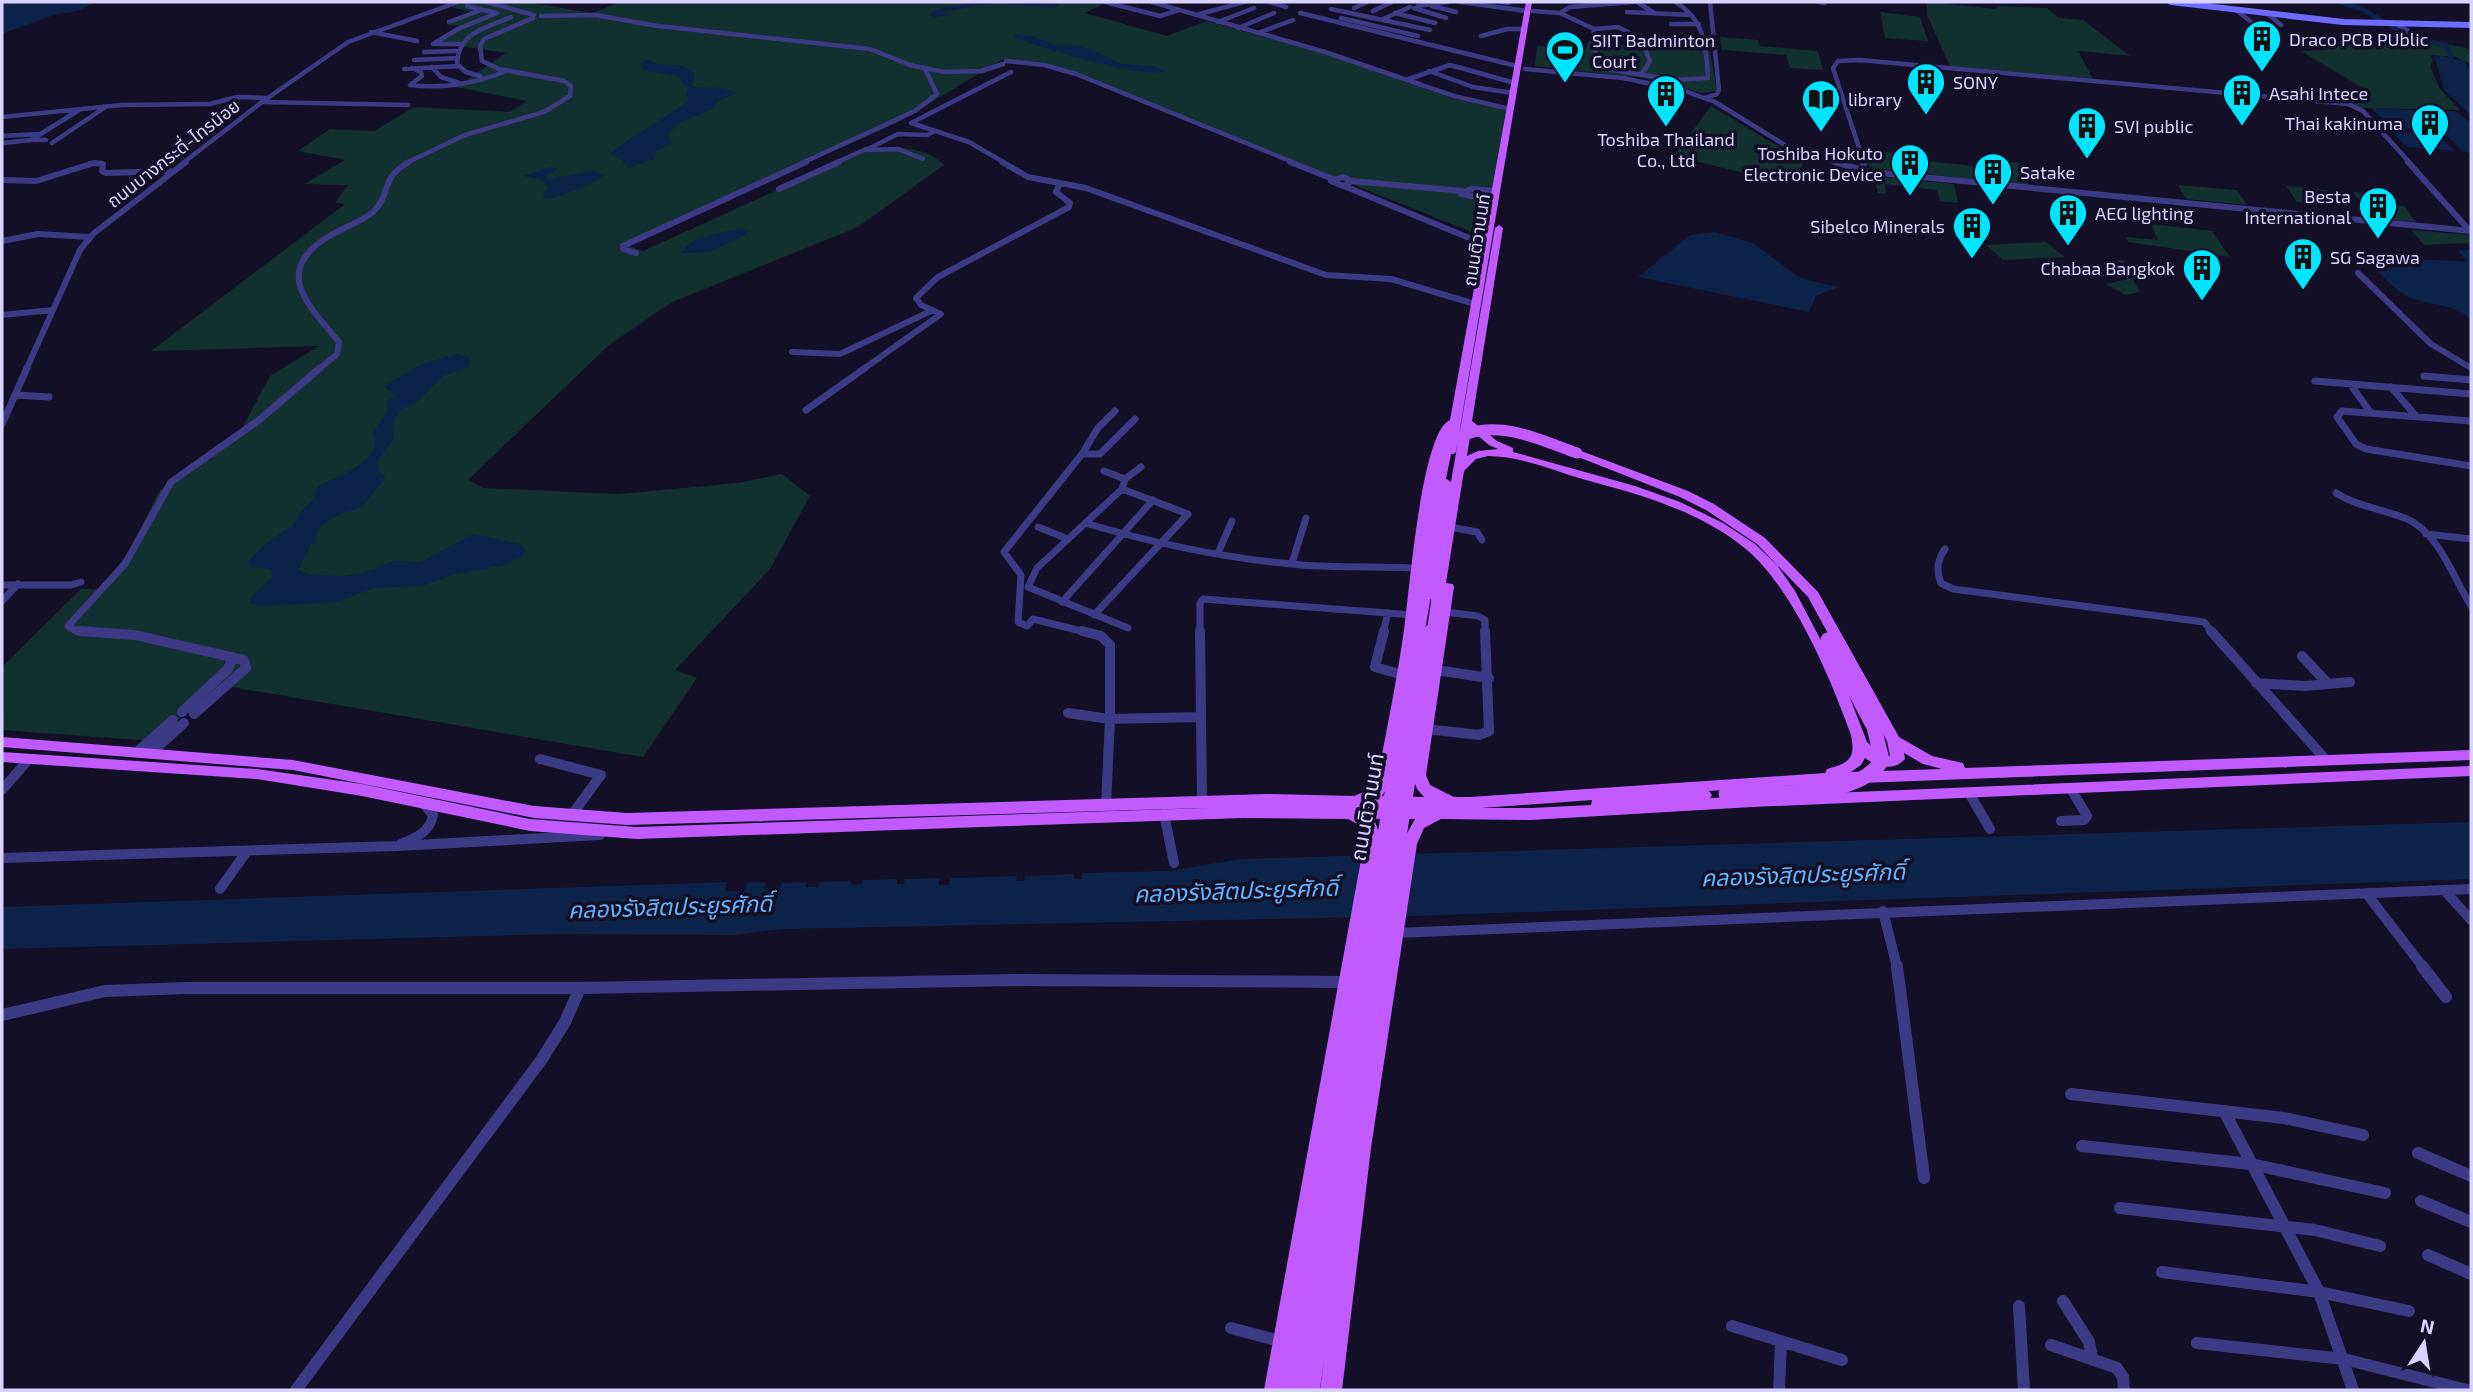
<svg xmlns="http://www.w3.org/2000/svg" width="2473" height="1392" font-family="'Exo 2','Noto Sans Thai',sans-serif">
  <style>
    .green { fill: #12302f }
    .water { fill: #0c2248 }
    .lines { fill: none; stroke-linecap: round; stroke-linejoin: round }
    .canal { stroke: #0c2248; stroke-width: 4.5 }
    .street-far4 { stroke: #3d3a85; stroke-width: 4.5 }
    .street-far3 { stroke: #3d3a85; stroke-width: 6 }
    .street-far2 { stroke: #3d3a85; stroke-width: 7 }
    .street-far1 { stroke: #3d3a85; stroke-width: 10 }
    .street { stroke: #3d3a85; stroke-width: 12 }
    .secondary { stroke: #6f6bff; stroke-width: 6 }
    .primary { fill: #c25bff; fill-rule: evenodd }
    .primary-bridge-far2 { stroke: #c25bff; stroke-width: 11 }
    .primary-bridge-far1 { stroke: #c25bff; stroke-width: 15 }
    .primary-bridge { stroke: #c25bff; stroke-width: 19 }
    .labels { text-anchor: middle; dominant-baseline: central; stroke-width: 7; stroke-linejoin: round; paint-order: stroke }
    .far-poi-label { font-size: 18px; fill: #d9d4ff; stroke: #130f26; text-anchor: start }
    .far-street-label { font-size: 18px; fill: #d9d4ff; stroke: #130f26 }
    .street-label { font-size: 21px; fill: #d9d4ff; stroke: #130f26 }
    .water-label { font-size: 23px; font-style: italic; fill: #62b6ff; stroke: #130f26 }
  </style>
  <rect width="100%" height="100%" fill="#130f26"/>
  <!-- green -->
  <path class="green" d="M466,2H526L592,13L621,2H1099L1105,3L1085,13L1167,36L1207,21L1323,53L1454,99L1507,110L1484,237L1068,70L1003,59L899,122L839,149L794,165L625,244L643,251L870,148C895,147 926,146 944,165L858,227L672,302L609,345L468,480L484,488L618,494L738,483L782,474L810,496L770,569L675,670L697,678L643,757L220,685L153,741L2,730V667L81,589H98L127,555L160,490L239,434L270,376L319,346L151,351L345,204L335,203L348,185L304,184L345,160L298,151L330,129L374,131L414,107L509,112L527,101L456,87L506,53L433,42L463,27L446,25L475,13L451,7Z
    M1927,2L1996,9L1997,6L2047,8L2059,18L2083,20L2130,56L2078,51L2093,79L1950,66L1927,15Z
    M1880,12L1920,17L1928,41L1885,38Z
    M2326,35H2397L2466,48L2471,51V64L2456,57L2430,55L2433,60L2430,66L2440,89L2460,110L2360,108L2324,99L2322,91L2371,93L2301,51L2327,50L2314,40L2333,39Z
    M1720,37L1758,40L1760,46L1818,51L1823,70L1790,68L1786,55L1722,50Z
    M1588,42L1710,51L1717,91L1702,93L1644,78L1535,66L1537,46L1586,49Z
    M1711,106L1784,150L1807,159L1788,184L1674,156Z
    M1862,150L1893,153L1895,158L1984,167L1982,159L2019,163L2028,185L1876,169L1866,165Z
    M1873,176L1954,184L1958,203L1940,201L1937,190L1885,184L1886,194L1878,193Z
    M2178,185L2237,190L2247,205L2186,199Z
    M2286,186L2336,191L2342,200L2305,197L2304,203L2297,202Z
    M2353,192L2384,195L2392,205L2404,206L2416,222L2374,218Z
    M2151,224L2212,231L2230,257L2128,242L2126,237L2158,240Z
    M2411,230L2471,235V243L2424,245Z
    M2046,242L2065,257L2003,260L1986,245Z
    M2123,260L2140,292L2125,295L2106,284L2128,279L2103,261Z"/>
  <!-- water -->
  <path class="water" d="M2,2H95L77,11L54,15L2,34Z
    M977,2H1054L1060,5L1052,8L994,3L943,12L950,15L932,18L930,13L938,9Z
    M1016,34L1035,37L1055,45L1083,46L1122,64L1154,66L1165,71C1144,80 1037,47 1012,36Z
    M2442,56L2465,61L2471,74V115L2445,91L2434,57Z
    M649,60L659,64L683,66L695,74L692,87L723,88L736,93L717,102L713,109L683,121L667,134L672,143L657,151L654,159L628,168L622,160L610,154C634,133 664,120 689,100L686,93L689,87L683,85L680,77L643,70L640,63Z
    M2371,108L2413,110L2435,131L2390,127Z
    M2422,110L2455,111L2470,122L2471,154L2461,150Z
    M2391,131L2438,135L2455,151L2407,147Z
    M550,167L558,169L546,177L548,179L593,171L605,175C595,183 557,199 545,199L543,194L548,188L543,180L523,176Z
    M743,229L748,231L746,235L709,252L682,253C688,236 726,231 743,229Z
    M1716,232L1753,243L1800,278L1838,287L1816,296L1809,312L1638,277L1690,235Z
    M2458,250H2471V319C2450,303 2438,307 2414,299C2397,294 2378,273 2371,258L2466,261Z
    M457,354L469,357L468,367L443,376L419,400L401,410L392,423L394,438L377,463L378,470L385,476L384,480L362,507L338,515L321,526L298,570L308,574L344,576L364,573L393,561L421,562L473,534L520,544L525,550L523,556L505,565L452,575L422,586L373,588L343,600L323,603L261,606L249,603L251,597L274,576L269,569L249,567L248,561L264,545L293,525L302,510L314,499L318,486C332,480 377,462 375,442C375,438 373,435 373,431L387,413L388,401L394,395L384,386L422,364Z
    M2471,822V879L1415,916L783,929L734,935L559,934L2,949V907L727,882L725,891H745L747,883L766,882L764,890H780L782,883L807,882L806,887H818L819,882L851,881V885L862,884L863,880L897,879V884H904L905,879L940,878L939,885H949L950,878L1017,876L1016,881H1024L1025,876L1074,874V879H1081L1082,873L1168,871L1241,859Z"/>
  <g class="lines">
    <!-- canal -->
    <path class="canal" d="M2340,2L2362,9L2414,39L2446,45L2454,66"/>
    <!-- street-far4 -->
    <path class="street-far4" d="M486,2L534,15
      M1105,2L1160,16L1179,10
      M1152,2L1325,52L1454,96L1510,109
      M1270,2L1286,7
      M1460,2L1527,11
      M1501,2L1509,3
      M1637,2L1656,14
      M1819,2L1825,3
      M467,6L496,13
      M1418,6L1448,2
      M1432,6L1456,12
      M1354,8L1367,2
      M1414,8L1446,18
      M1331,9L1430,30
      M2236,10L2255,25
      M1373,11L1392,2
      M1533,11L1560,13L1594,29L1592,44L1598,57L1595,64L1601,68L1674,80L1708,78C1706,46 1705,19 1675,2
      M1627,12L1691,15
      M1300,13L1517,66
      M1395,13L1435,23
      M1560,13L1570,7L1633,2
      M2268,14L2281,25
      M1196,15L1244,2
      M541,16L595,15L658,26L870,49L910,65L944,72L982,71L1003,64
      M1341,18L1418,36
      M1383,19L1410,7
      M449,22L481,10
      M1218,22L1254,8
      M2393,22L2413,34
      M1671,24H1699
      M1238,28L1274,13
      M1594,29L1618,27L1628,32
      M371,32L417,41
      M1258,33L1293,20
      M1481,36L1507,29H1523
      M433,44L458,29L497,13
      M433,44H459
      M424,52L456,51
      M414,60L457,58
      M1006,61L1044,65L1076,74L1295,163
      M432,67L441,77L459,83
      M412,68L421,72L422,76L410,85C444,89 472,84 504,72
      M404,69L459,66
      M1525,69L1623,78L1685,91L1715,102L1793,150L1840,163
      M1429,71L1473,87L1513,93
      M1642,74L1650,61L1644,46
      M480,76L466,72L457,64C458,32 486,28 511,17
      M1406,80L1450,65L1515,83
      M1705,98L1717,94L1719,90L1710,2
      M264,102L408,105
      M2,117L122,105L210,104L237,97L269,98
      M911,123L969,142L1005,163
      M911,123L1011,72
      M2,136L38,134
      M46,140H31L79,110
      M2,143L31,140
      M52,143L104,108
      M923,159L898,149L866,150L898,134L927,135L935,131
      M90,163H97
      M183,163L262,102L348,42L458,2
      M406,163L465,135L544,112L570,96L571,86L564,81L499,69L482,61L480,46L484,39L533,18
      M802,163L915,111L937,94L925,69
      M835,163L866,149
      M1864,163L1833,68L1838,61L1860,60L2348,104L2363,111L2410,163"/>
    <!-- street-far3 -->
    <path class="street-far3" d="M1002,162L1028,177L1086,188L1326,275L1391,279L1475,304
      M1290,162L1333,179
      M1834,162L1870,172L2471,231
      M2408,162L2470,231
      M1863,168L1864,162
      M1343,177L1352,181L1343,186L1331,181Z
      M2,180L36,181L94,163L103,164L102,171L106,173L170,171
      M1352,181L1462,191
      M1344,186L1486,245
      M779,189L839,162
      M1494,200L1461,194L1471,189L1495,191
      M2,241L38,234L89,237
      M636,253L623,249V246L806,162
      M2358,273L2431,344L2471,368
      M2,315L53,310
      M792,352L840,354L933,310
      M26,370L80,250L93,234L186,162
      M318,370L337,354L339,342C307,304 271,270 331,235C345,227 361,222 373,212C392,194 379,179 409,162
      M862,370L941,314L921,305L916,298L938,277L1069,207L1070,203L1056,192L1060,183"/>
    <!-- street-far2 -->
    <path class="street-far2" d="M2424,376L2471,380
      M2315,381L2471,394
      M2350,384L2371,413
      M2391,387L2416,416
      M16,395L49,397
      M806,410L865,368
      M2471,421L2342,411L2337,417L2356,444L2366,449L2471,466
      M2,424L27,368
      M1082,454H1100L1135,419
      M1104,471L1125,479L1122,489L1037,568L1028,587L1128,628
      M1125,479L1141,467
      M2336,493C2358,507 2384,509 2407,519C2439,533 2454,579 2471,606
      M1085,523C1156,544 1229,559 1302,565C1340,568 1378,566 1416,568
      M1038,527L1068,539
      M1455,528L1477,532L1482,540
      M2426,534L2471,539
      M1945,549C1937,561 1936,570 1941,583L1953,589L2204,622L2213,633
      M1218,553L1232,521
      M1292,563L1306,518
      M2,585H71L81,582
      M2,601L18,584
      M1062,602L1153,500
      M1444,612L1478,616L1485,620V633
      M1094,615L1188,514L1122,489
      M105,633L76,631L68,626L125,564L171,482L259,420L320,368
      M1089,633L1033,619L1027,626L1018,622L1021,575L1004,552L1082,454L1098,428L1115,411
      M1200,633V603L1203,599L1413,615
      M1383,633L1388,613"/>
    <!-- street-far1 -->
    <path class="street-far1" d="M79,631L135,635L244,660L246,668L194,714
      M1200,631L1202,802
      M1384,631L1375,667L1403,675
      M2211,631L2326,760
      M2302,656L2328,684
      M1436,670L1489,678
      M2256,683L2305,686L2350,682
      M182,712L228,669L233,657
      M1068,713L1110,719V645L1101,636L1082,631
      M1426,729L1479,735L1489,731L1485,631
      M138,751L173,720
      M152,752L184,723
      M540,759L601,775L571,816
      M2,790L29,759
      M1969,793L1990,829
      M1106,805L1110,719L1200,717
      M1164,814L1174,863
      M2061,821L2084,820L2087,816L2071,789
      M401,844C416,838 430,832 433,815L423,803
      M2,858L397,846L600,835
      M220,889L247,851
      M2444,890L2471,920
      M2366,893L2423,967
      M1883,911L1897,967
      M1395,933L2471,889"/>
    <!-- street -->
    <path class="street" d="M1897,966L1924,1178
      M2422,966L2446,997
      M2,1015L105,991L187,988H580L1015,980L1348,982
      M2071,1094L2284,1118L2363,1135
      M2224,1111L2319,1292L2353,1390
      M2082,1146L2251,1164L2385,1193
      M2418,1153L2471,1176
      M2421,1201L2471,1222
      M2120,1208L2315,1230L2380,1246
      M2428,1255L2471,1274
      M2162,1272L2319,1292L2409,1311
      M2063,1301L2089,1342L2092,1358
      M2019,1306L2024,1390
      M1732,1326L1842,1360
      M1231,1328L1283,1342
      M2197,1343L2344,1359L2467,1390
      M2051,1345L2117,1368L2123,1377L2124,1390
      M296,1390L542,1059L565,1022L580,988
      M1779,1390L1781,1342"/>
    <!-- secondary -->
    <path class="secondary" d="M2171,2L2343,22L2471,25"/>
    <!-- primary -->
    <path class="primary" d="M1526,2H1532L1456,452L1454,454H1446L1445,447C1434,484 1429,522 1425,561L1439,482L1445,478L1451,482L1495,228L1499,225L1503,228L1472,421L1497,441L1513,448V452L1635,486L1680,502L1723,523L1755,544L1777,565L1795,591L1847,690L1867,742L1883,756H1890L1887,741L1808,597L1757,544L1706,510L1680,497L1573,455V451H1581L1688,491L1714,504L1765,538L1818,592L1899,737L1932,756L1963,763L1965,768L2471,750V760L1782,786L1709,791L1712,795L1710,798L2471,766V776L1752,807L1531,820L1441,819L1424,828L1417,844L1371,1148L1342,1390H1320L1353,1148L1401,844L1415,819H1374L1381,838L1286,1390H1264L1365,838L1361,826L1348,819L1243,818L637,839L530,831L362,796L257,779L2,762V752L257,769L362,784L530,819L637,827L1205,808L627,825L534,818L293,770L2,747V737L293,760L534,806L627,813L1267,794L1354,796L1371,789L1377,780C1386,733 1396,685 1403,637C1409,602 1420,432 1450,420ZM1471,430L1489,445L1498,449L1478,451L1467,456ZM1488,456C1521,456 1554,471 1586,480C1642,495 1702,512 1747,550C1793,589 1830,677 1851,735C1856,759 1849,763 1827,769L1825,773L1470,797H1454L1430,785L1426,775L1454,587L1453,584L1446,583L1464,471L1476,459ZM1431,599L1432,602L1439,603L1412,775L1417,789L1424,797L1382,796L1391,781L1421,601ZM1904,753L1923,764L1942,769L1851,772L1861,765L1865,758C1878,768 1894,771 1905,759ZM1592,800L1591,805L1531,808H1481Z"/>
    <!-- primary-bridge-far2 -->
    <path class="primary-bridge-far2" d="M1425,556L1447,446C1486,413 1535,438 1577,453
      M1419,633L1425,598
      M1432,633L1437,599"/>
    <!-- primary-bridge-far1 -->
    <path class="primary-bridge-far1" d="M1726,794C1769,792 1858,801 1882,760L1874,727L1828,640
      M1363,967L1419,631
      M1378,967L1432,631"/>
    <!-- primary-bridge -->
    <path class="primary-bridge" d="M1292,1390L1363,966
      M1310,1390L1378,966"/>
  </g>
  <!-- icons -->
  <defs>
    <g id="building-pin" transform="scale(2.0125)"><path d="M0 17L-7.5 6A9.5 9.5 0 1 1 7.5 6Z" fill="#00e5ff" stroke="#130f26"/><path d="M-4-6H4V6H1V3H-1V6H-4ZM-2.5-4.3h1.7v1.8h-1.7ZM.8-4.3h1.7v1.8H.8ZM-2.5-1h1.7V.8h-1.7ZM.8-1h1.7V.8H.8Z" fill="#111"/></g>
    <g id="stadium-pin" transform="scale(2.0125)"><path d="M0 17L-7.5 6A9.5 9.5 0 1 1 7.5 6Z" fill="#00e5ff" stroke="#130f26"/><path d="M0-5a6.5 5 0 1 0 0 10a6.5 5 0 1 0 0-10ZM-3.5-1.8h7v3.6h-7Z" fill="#111"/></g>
    <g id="library-pin" transform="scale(2.0125)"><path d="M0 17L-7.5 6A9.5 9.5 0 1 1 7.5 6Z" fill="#00e5ff" stroke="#130f26"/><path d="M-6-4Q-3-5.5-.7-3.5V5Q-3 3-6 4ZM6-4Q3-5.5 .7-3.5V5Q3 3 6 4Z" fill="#111"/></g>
  </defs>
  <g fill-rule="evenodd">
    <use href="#building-pin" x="2262" y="39"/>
    <use href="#stadium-pin" x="1565" y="50"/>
    <use href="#building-pin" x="1926" y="82"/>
    <use href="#building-pin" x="2242" y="93"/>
    <use href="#building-pin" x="1666" y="94"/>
    <use href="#library-pin" x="1821" y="99"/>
    <use href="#building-pin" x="2430" y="123"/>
    <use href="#building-pin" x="2087" y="126"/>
    <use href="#building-pin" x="1910" y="163"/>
    <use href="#building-pin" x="1993" y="172"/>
    <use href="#building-pin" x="2378" y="206"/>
    <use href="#building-pin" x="2068" y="213"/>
    <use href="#building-pin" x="1972" y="226"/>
    <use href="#building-pin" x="2303" y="257"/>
    <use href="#building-pin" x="2202" y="268"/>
  </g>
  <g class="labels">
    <!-- far-poi labels -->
    <g class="far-poi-label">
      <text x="2289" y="39">Draco PCB PUblic</text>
      <text x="1592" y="40">SIIT Badminton<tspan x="1592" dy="21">Court</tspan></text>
      <text x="1953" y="82">SONY</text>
      <text x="2269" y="93">Asahi Intece</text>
      <text x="1848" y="99">library</text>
      <text x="2403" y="123" text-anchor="end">Thai kakinuma</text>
      <text x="2114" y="126">SVI public</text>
      <text x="1666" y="139" text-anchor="middle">Toshiba Thailand<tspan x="1666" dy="21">Co., Ltd</tspan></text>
      <text x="1883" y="153" text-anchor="end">Toshiba Hokuto<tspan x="1883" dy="21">Electronic Device</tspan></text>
      <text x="2020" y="172">Satake</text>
      <text x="2351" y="196" text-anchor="end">Besta<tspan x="2351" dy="21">International</tspan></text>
      <text x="2095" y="213">AEG lighting</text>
      <text x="1945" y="226" text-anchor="end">Sibelco Minerals</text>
      <text x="2330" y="257">SG Sagawa</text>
      <text x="2175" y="268" text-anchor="end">Chabaa Bangkok</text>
    </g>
    <!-- far-street labels -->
    <g class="far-street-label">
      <text transform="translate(173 153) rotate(-38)">ถนนบางกระดี่-ไทรน้อย</text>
      <text transform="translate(1476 240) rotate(-81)">ถนนติวานนท์</text>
    </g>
    <!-- street labels -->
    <g class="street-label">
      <text transform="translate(1366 807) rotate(-80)">ถนนติวานนท์</text>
    </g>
    <!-- water labels -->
    <g class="water-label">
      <text transform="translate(1803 874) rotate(-2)">คลองรังสิตประยูรศักดิ์</text>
      <text transform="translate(1236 890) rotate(-2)">คลองรังสิตประยูรศักดิ์</text>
      <text transform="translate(670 906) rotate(-2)">คลองรังสิตประยูรศักดิ์</text>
    </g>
  </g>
  <!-- border -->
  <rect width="2473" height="1392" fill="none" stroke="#d9d4ff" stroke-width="7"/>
  <!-- north arrow -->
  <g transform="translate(2424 1343) rotate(12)" stroke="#130f26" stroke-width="5" paint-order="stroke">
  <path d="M0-5L12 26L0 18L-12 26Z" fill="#d9d4ff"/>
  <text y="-10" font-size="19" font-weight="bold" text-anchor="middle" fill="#d9d4ff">N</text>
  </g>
</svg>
